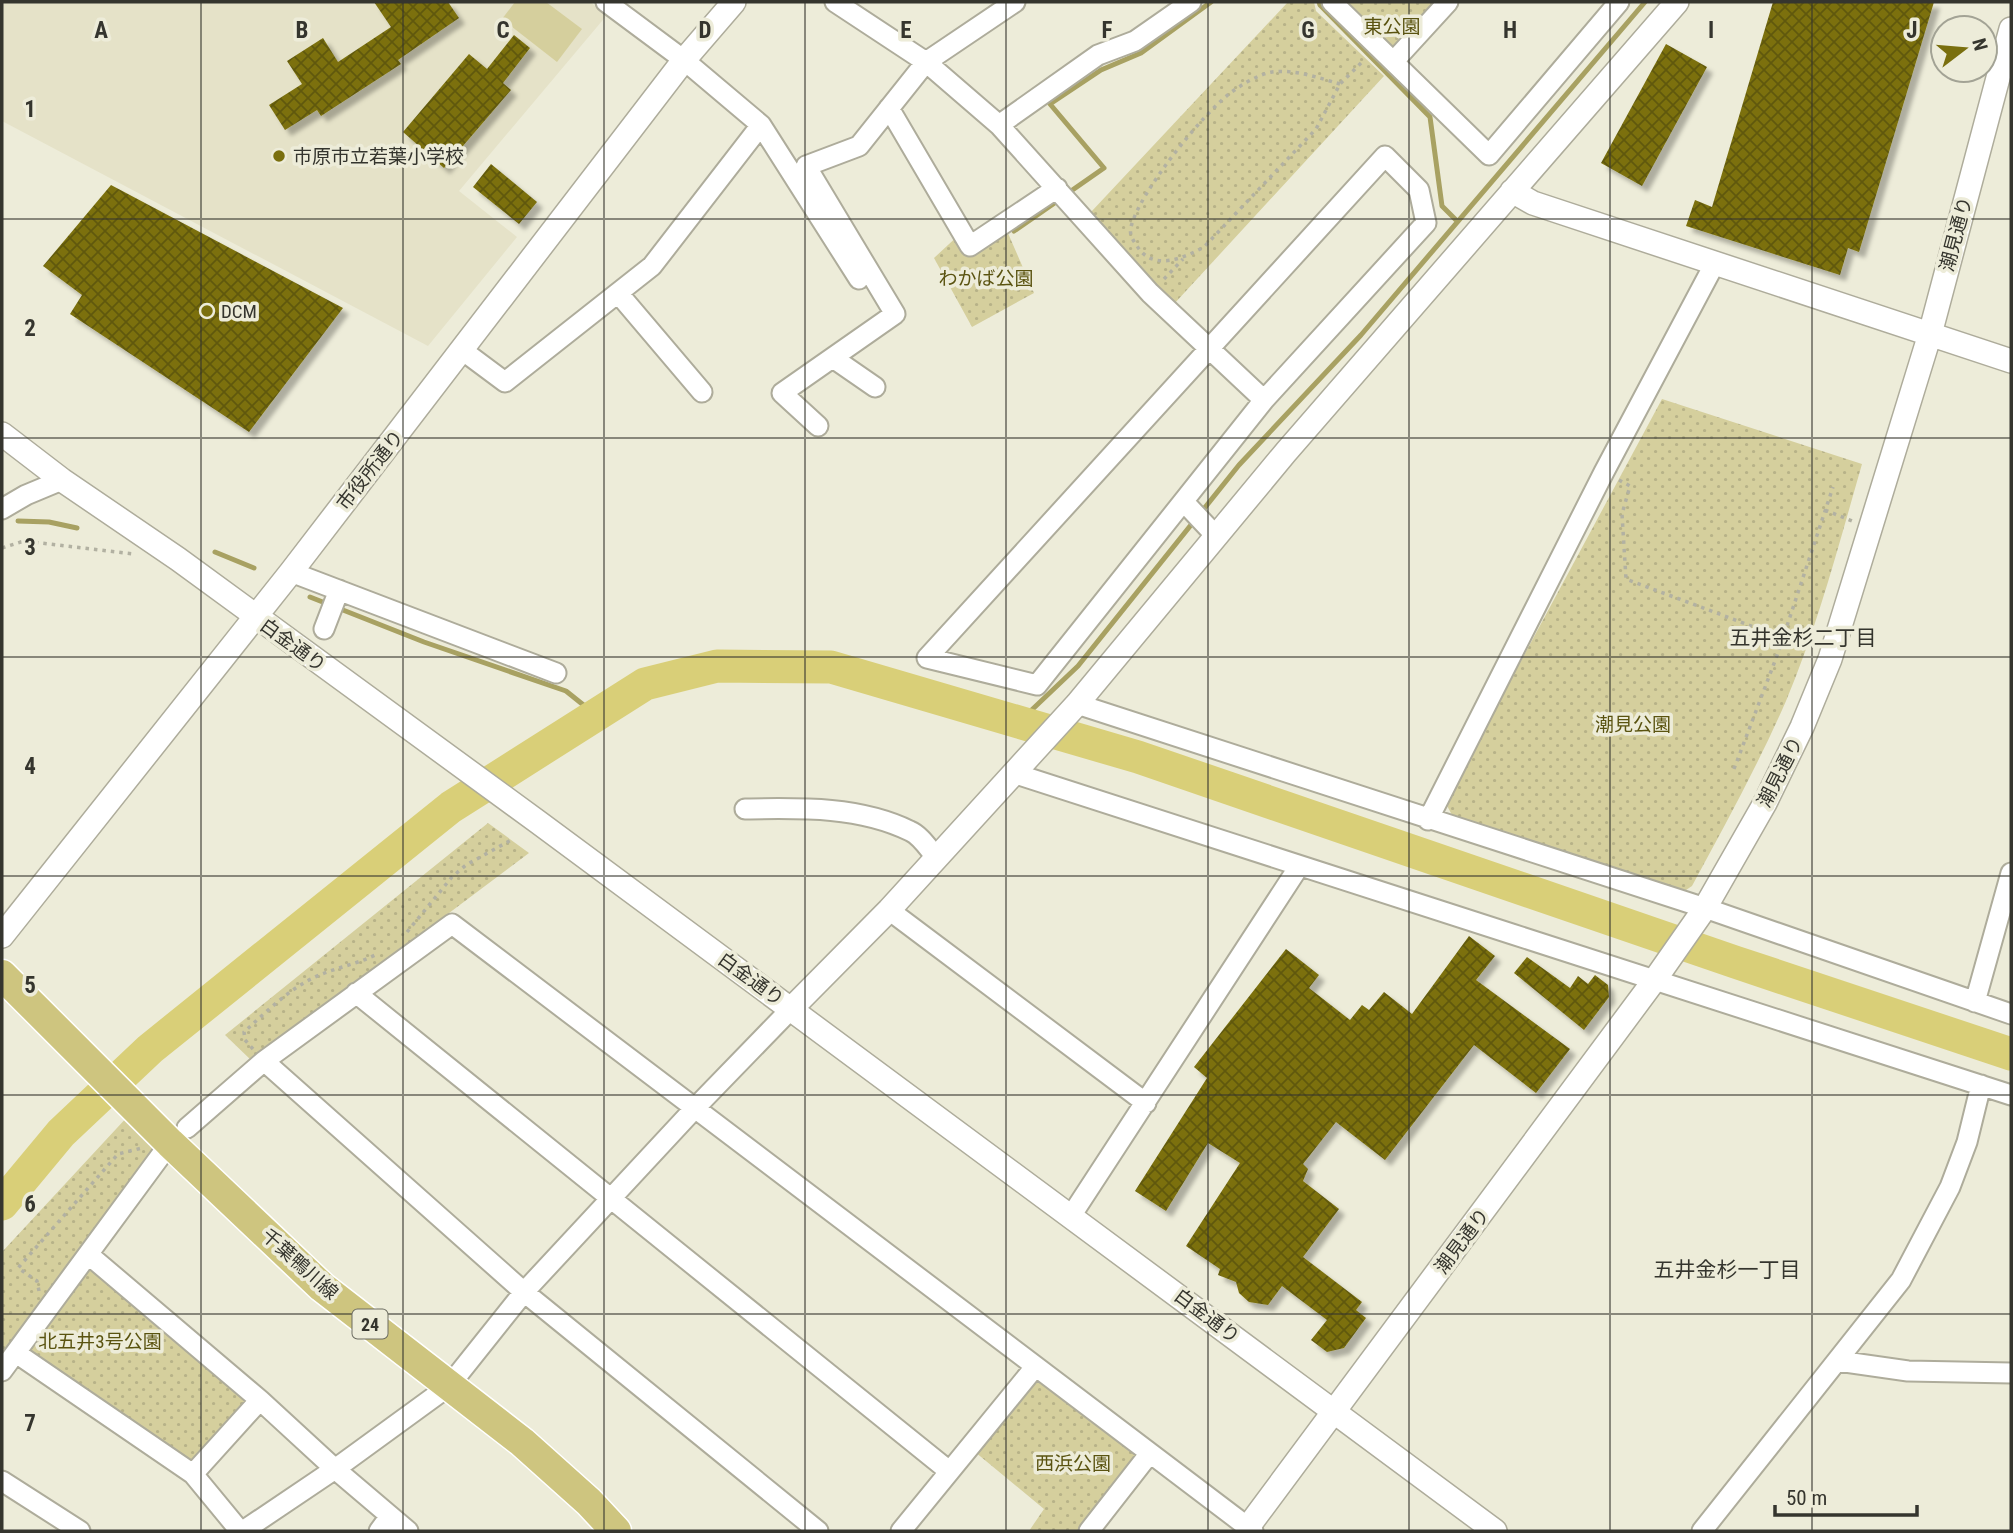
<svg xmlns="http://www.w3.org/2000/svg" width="2013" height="1533" font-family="'Roboto Condensed','Noto Sans JP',sans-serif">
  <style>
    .built { fill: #e5e2c8 }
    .park { fill: url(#park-dots) }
    .pitch { fill: #d5cf9d }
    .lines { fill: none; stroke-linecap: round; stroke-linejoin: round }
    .stream { stroke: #a8a162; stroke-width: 5 }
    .river { stroke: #d9cf78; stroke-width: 33 }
    .building { fill: url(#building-cross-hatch); filter: url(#shadow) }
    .minor-casing { stroke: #aeac9b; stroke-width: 23 }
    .tertiary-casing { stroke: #aeac9b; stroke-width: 26 }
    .primary-casing { stroke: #fff; stroke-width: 33 }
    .path { stroke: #b2b1a2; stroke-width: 3.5; stroke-dasharray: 3.5 5; stroke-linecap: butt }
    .minor { stroke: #fff; stroke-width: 19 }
    .tertiary { stroke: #fff; stroke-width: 23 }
    .primary { stroke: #cec57f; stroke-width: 30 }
    .grid { fill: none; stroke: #35352e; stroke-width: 2; stroke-opacity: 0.55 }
    .poi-dot { fill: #7a6f0e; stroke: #edecd9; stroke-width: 2.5 }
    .labels { text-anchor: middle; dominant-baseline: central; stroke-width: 7; stroke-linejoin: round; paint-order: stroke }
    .shield { fill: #edecd9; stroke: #6c6c61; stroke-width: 2 }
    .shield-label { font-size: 18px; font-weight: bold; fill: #35352e }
    .park-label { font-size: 19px; fill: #5a5310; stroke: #edecd9 }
    .poi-label { font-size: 19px; fill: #35352e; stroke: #edecd9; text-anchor: start }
    .street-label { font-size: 19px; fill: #35352e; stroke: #edecd9 }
    .neighbourhood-label { font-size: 21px; fill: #35352e; stroke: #edecd9 }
    .grid-label { font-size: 23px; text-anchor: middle; font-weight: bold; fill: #35352e; stroke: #edecd9; stroke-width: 7; stroke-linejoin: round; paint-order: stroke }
  </style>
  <defs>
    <pattern id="park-dots" width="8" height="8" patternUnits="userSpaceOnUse" patternTransform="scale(1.75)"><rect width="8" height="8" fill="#d5cf9d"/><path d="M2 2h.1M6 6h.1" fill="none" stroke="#b7b288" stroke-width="1.8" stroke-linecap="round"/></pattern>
    <pattern id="building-cross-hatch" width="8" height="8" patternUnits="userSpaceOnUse" patternTransform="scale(1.75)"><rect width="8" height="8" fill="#7b700d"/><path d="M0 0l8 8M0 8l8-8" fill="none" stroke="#60580d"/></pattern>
    <filter id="shadow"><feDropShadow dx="6" dy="6" stdDeviation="2" flood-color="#0004"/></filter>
  </defs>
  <rect width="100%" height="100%" fill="#edecd9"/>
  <!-- built -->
  <path class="built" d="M2,2H590L607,15L459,191L517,237L428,346L2,121Z"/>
  <!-- park -->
  <path class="park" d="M1288,2H1314L1316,11L1384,76L1174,304L1149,280L1091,212Z
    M1332,2H1448L1394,61Z
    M1004,224L1034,293L972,327L934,258L962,232L970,246Z
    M1662,399L1862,464C1839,544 1818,625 1786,701C1758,765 1725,825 1692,886L1680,894L1452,815L1445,802Z
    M488,823L529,853L252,1061L225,1035Z
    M129,1115L162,1145L2,1359V1252Z
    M92,1269L245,1397L247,1405L198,1460L191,1461L32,1357L29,1344L84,1272Z
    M1035,1367L1150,1453L1089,1531H1029L1044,1509L969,1447Z"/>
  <!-- pitch -->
  <path class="pitch" d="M515,2H546L582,29L557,62L502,19Z"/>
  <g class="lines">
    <!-- stream -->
    <path class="stream" d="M1319,2L1320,5L1430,117L1442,206L1457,221
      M1071,191L1104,168L1050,104L1101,70L1141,53L1211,2
      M1014,231L1056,202
      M18,521L49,522L77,528
      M215,552L254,568
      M310,597L424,642L566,691L596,715
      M1019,722L1078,666L1239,465L1361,335L1645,2"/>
    <!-- river -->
    <path class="river" d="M2,1204L61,1133L150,1049L451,807L645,684L717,666L831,667L1138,757L1735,962L2011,1054"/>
  </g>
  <!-- building -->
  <path class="building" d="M374,2H448L459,18L398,60L401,64L321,116L317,110L285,130L269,105L302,84L287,61L323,38L338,62L391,27Z
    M1773,2H1934L1859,252L1848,248L1840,275L1686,226L1695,200L1712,207Z
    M514,35L530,48L503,83L511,90L444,168L403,132L469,54L487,69Z
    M1666,44L1707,67L1642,186L1601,163Z
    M491,164L537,202L519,224L473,187Z
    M111,185L343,308L249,432L70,314L82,295L43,266Z
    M1469,936L1495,956L1476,980L1570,1049L1536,1093L1474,1045L1385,1160L1336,1122L1303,1164L1308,1169L1303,1181L1339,1209L1303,1257L1362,1302L1356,1310L1366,1318L1344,1348L1327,1352L1311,1340L1327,1320L1282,1286L1268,1305L1249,1302L1239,1293L1236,1282L1218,1275L1220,1269L1186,1246L1240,1163L1208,1143L1166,1211L1135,1191L1207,1078L1194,1067L1286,949L1319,975L1309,988L1350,1020L1362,1005L1369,1010L1384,992L1412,1014Z
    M1527,957L1570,988L1578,976L1588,984L1595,975L1608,985L1609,997L1584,1030L1514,973Z"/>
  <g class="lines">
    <!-- minor casing -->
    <g class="minor-casing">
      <path id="minor" d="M606,2L684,60L761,125L859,279
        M835,2L926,62L999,125L1150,293L1264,400
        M1332,2L1489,155L1619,2
        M1394,61L1448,2
        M889,108L970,246L1057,188
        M999,125L1098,55L1135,41L1191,2
        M1385,156L1419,190L1426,223L1264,400L1037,685L927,658Z
        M618,293L702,392
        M462,350L505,382L652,266L761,125
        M833,358L875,387
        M818,426L782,393L895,314L806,166L859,146L926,62L1015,2
        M1184,502L1216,536
        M2,509L26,495L62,480
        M291,572L556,673
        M324,629L339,590
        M1077,704L1705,908L2011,1014
        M1013,773C1345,883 1679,985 2011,1095
        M745,809C799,808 859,806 910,831C920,835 929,849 936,857
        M1428,820L1604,472L1715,263
        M889,910L1146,1103
        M356,993L949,1471
        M1975,1002L2011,873
        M264,1061L524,1292L818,1531
        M187,1128L264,1061L452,924L1253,1531
        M1071,1216L1298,868
        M89,1255L260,1400L335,1469L408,1531
        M16,1353L193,1474L240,1531
        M1838,1361L1908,1371L2011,1373
        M2,1371L170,1143
        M193,1474L260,1400
        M2,1481L80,1531
        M243,1531L335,1469L449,1386L524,1292L695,1108L791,1009
        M379,1531L390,1516
        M901,1531L1035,1367
        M1089,1531L1150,1453
        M1702,1531L1901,1280L1950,1187L1967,1142L1981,1085"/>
    </g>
    <!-- tertiary casing -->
    <g class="tertiary-casing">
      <path id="tertiary" d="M1512,191L1533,203L2011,361
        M2,434L62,480L178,559L538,822L1495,1531
        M2,936L291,572L684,60L734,2
        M791,1009L889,910L1077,704L1286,452L1677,2
        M1248,1527L1656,978L1705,908L1765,803L1802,727L1830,659L1930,334L2011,29"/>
    </g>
    <!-- primary casing -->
    <g class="primary-casing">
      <path id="primary" d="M2,975L170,1143L322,1287L522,1442L589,1502L616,1531"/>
    </g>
    <!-- path -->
    <path class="path" d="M1340,84C1319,78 1295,69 1272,72C1259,74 1239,86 1229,94C1201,116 1139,193 1131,227C1129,235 1133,240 1137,246C1153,272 1184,258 1204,247L1316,129L1340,84L1364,60
      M1164,279L1183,259
      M1619,480L1630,486L1622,514L1626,579L1783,638
      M1825,510L1852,521
      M2,548L24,541L134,554
      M1734,769L1778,653L1833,487
      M407,932L452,877L466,865L511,840
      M253,1049L245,1040L244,1032C265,1013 288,990 313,978C333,968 355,965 375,955
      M39,1291L37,1281L18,1268L118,1154L142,1148"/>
    <!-- minor -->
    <use href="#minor" class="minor"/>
    <!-- tertiary -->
    <use href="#tertiary" class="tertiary"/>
    <!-- primary -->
    <use href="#primary" class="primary"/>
  </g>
  <!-- grid -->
  <path class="grid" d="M201,2V1531M403,2V1531M604,2V1531M805,2V1531M1006,2V1531M1208,2V1531M1409,2V1531M1610,2V1531M1812,2V1531M2,219H2011M2,438H2011M2,657H2011M2,876H2011M2,1095H2011M2,1314H2011"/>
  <!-- markers -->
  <g class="poi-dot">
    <circle cx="279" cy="156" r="7"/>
    <circle cx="207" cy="311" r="7"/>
  </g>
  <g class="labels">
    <!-- shield labels -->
    <rect class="shield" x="352.5" y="1309.5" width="35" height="29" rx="5"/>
    <g class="shield-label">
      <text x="370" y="1324">24</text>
    </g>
    <!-- park labels -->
    <g class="park-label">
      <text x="1392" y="26">東公園</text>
      <text x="986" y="278">わかば公園</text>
      <text x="1633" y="724">潮見公園</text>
      <text x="100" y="1341">北五井3号公園</text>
      <text x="1073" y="1463">西浜公園</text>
    </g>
    <!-- poi labels -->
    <g class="poi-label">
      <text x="293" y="156">市原市立若葉小学校</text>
      <text x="221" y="311">DCM</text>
    </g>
    <!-- street labels -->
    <g class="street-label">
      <text transform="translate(1956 234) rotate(-75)">潮見通り</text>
      <text transform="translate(370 470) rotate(-52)">市役所通り</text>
      <text transform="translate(293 645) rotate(36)">白金通り</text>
      <text transform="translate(1780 772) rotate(-63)">潮見通り</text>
      <text transform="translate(751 979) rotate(36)">白金通り</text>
      <text transform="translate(1462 1241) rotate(-53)">潮見通り</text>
      <text transform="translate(300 1264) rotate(42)">千葉鴨川線</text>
      <text transform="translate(1207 1316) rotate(37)">白金通り</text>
    </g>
    <!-- neighbourhood labels -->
    <g class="neighbourhood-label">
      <text x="1803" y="638">五井金杉二丁目</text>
      <text x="1727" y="1270">五井金杉一丁目</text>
    </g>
  </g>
  <g class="grid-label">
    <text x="101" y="38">A</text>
    <text x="302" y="38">B</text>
    <text x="503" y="38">C</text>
    <text x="705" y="38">D</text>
    <text x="906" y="38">E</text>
    <text x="1107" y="38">F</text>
    <text x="1308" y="38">G</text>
    <text x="1510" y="38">H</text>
    <text x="1711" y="38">I</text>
    <text x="1912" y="38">J</text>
    <text x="30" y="117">1</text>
    <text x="30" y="336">2</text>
    <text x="30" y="555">3</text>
    <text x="30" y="774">4</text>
    <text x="30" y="993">5</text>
    <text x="30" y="1212">6</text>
    <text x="30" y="1431">7</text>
  </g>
  <!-- border -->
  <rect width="2013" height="1533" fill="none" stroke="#35352e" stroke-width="7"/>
  <!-- north arrow -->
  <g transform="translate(1964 49) rotate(74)"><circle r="33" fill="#edecd9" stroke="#a3a395" stroke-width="2"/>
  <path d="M0-5L12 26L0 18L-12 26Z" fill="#7a6f0e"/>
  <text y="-10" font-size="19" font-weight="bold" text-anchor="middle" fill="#35352e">N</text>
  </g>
  <!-- scale -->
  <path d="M1775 1505v10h142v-10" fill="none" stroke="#35352e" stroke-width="3.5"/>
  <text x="1786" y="1505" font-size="21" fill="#35352e" stroke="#edecd9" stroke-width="5" paint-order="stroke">50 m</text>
</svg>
